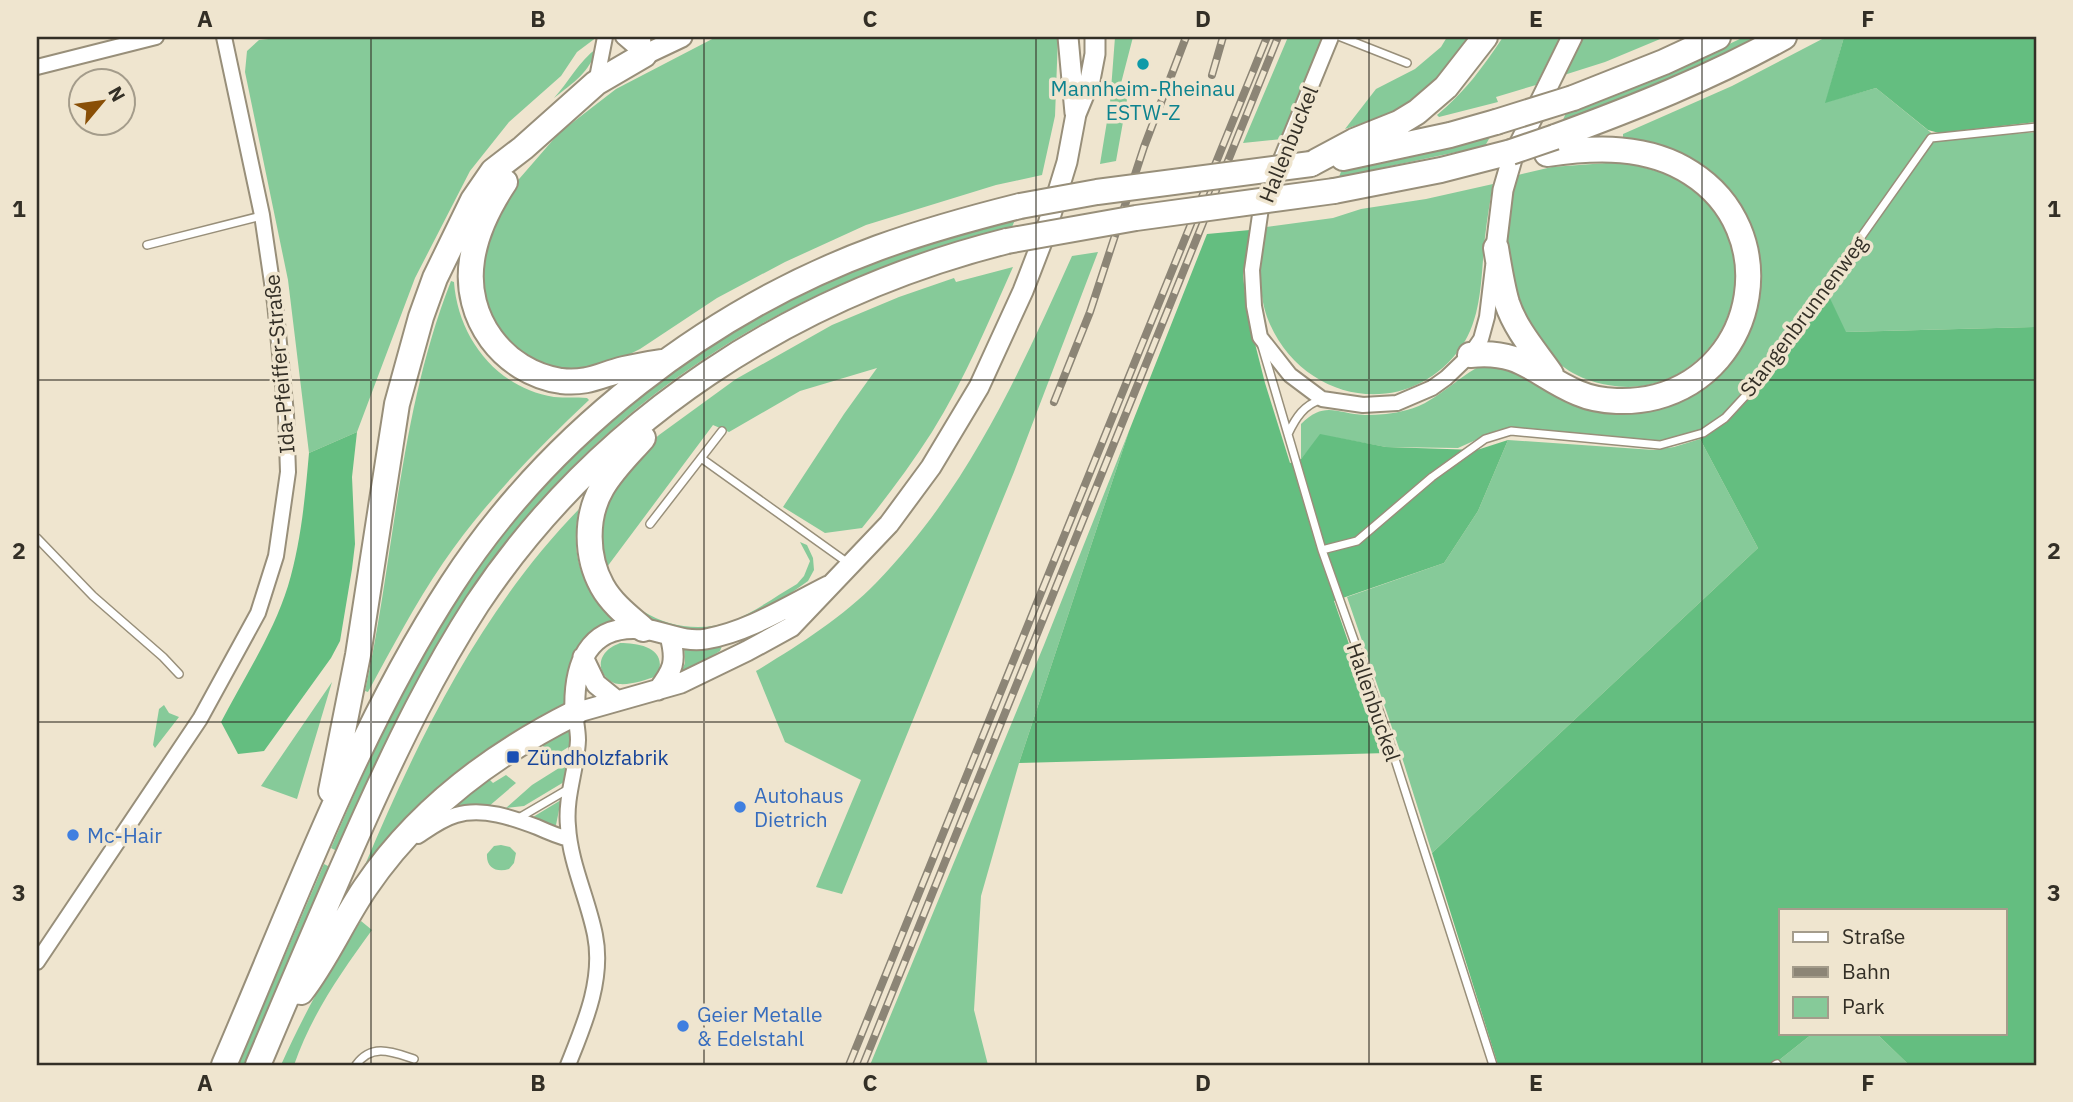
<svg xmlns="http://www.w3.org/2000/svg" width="2073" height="1102" font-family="'IBM Plex Sans',sans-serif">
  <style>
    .green { fill: #86ca99 }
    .forest { fill: #64be80 }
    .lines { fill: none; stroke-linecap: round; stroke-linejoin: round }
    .service-casing { stroke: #988f7a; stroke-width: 10 }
    .minor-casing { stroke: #988f7a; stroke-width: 18 }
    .secondary-casing { stroke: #988f7a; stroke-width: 23 }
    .trunk-casing { stroke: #988f7a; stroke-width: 28 }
    .service { stroke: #fff; stroke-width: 7 }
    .minor { stroke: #fff; stroke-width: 14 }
    .secondary { stroke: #fff; stroke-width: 19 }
    .trunk { stroke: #fff; stroke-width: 24 }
    .rail-casing { stroke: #8c8576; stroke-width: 8 }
    .rail { stroke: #efe5cf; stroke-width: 5; stroke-dasharray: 16; stroke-linecap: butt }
    .trunk-bridge-casing { stroke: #988f7a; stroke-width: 28; stroke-linecap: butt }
    .trunk-bridge { stroke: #fff; stroke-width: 24 }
    .grid { fill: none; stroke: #332f26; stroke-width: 2; stroke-opacity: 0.55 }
    .culture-dot { fill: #0f9aa8; stroke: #efe5cf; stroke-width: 2.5 }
    .transit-dot { fill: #1a4fb4; stroke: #efe5cf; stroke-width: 2.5 }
    .shop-dot { fill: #3f7fe0; stroke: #efe5cf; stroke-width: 2.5 }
    .labels { text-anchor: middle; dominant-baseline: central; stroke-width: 7; stroke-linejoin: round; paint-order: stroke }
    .culture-label { font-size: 21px; fill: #0d838f; stroke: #efe5cf }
    .street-label { font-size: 21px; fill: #332f26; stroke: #efe5cf }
    .transit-label { font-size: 21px; fill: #164399; stroke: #efe5cf; text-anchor: start }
    .shop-label { font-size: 21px; fill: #366cbe; stroke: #efe5cf; text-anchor: start }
    .neatline { fill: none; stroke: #332f26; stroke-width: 2.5 }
    .grid-label { font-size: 23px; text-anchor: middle; font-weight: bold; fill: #332f26 }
  </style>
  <rect width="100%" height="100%" fill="#efe5cf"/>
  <!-- green -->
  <path class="green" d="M287,37H597L577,52L561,76L509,122L470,171L415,278L357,432L309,453L288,280L245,72L247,51L259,40Z
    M716,37H1058L1055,116L1042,175L996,185L866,225L785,262L717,298L640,349L604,367L570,376L521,359L489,326L478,265L506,194L559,133L616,89Z
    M1115,37H1133L1119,91L1128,94L1116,161L1100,164L1110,103Z
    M1288,37H1323L1282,139L1243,143Z
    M1447,37H1475L1442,79L1406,109L1345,129L1376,89L1415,69L1441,47Z
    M1503,37H1560L1536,85L1496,97L1498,102L1439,117L1437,115C1464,93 1484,66 1503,37Z
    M1582,37H1665L1605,62L1564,75Z
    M1744,37H1760C1695,70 1630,97 1562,122L1566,113L1670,72Z
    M1826,37H1844L1826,102L1876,88L1940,140L2036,132V327L1845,332L1823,284C1795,323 1752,396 1713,422C1694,435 1668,441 1646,441C1607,441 1566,433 1528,428L1498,430L1458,448L1386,447L1321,435L1301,459V424C1325,400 1337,414 1365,415C1379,415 1393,414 1407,410C1439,403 1468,364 1495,362C1517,361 1546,388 1565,398C1584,409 1609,415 1631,413C1749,407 1804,269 1723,183C1696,155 1660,144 1623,138V134L1732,86Z
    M597,48C590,72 573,83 554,98C568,83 579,61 597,48Z
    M1490,137L1485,146L1339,177L1342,169Z
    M1620,162C1643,167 1665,172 1685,183C1697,190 1707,202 1715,213C1771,290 1704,403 1608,385C1579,380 1556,366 1539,342C1534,336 1526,328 1523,321C1518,308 1507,262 1506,249C1505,224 1512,199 1518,175L1552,167Z
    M1493,184C1490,202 1487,219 1485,237C1481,272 1483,315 1462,346C1409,422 1304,404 1269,322C1256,291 1261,258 1266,227L1333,218L1361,209L1426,199Z
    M1015,220L1012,227C804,277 617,388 491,563C426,652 380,751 337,851L331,848C369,759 409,671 462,590C544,466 683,344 819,284C850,271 881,258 913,247C946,236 981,229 1015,220Z
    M1098,252L1014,472L842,894L816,887L861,780L785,742L756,671C796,647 843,617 876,583C968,488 1018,376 1072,256Z
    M1013,267C988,323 965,379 932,432C911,465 887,497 862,528L825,533L783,507L844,414L877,368L800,391L729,432L713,425L607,567C625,616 684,639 732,621C755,612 776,596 797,584L804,576L810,561L800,542L807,545L813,558L814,570L808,581L791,593L775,604L719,630L687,632L647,621L633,612L602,566V507L639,453L659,435L736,379L832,325L899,297L954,278L956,282Z
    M451,281L454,282C458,338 497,388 554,397C565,398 576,397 587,398L589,400C535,451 485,502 443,563C415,604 392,648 368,692L365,691C395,554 399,413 451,281Z
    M1129,431L1019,763L981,896L974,1010L988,1065H870L1044,645Z
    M1700,439L1758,548L1432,853L1400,751L1347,597L1444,563L1478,511L1508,440L1654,450L1674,447Z
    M579,509C573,539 575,564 590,590L600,594L619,620L609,626L570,708L373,869L365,865C419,737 481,610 579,509Z
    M620,643C641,643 669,649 657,676C645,680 632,685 619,684C606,683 596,668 603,656C607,649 613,646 620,643Z
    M719,644L722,646L720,651L684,673L682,670L685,663L684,646Z
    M332,682L297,799L261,786Z
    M164,705L169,713L179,717L155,748L153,745L159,709Z
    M571,726L570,746L537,767L532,759L545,750L541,743Z
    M567,763L564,782L524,806L506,808L532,785Z
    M506,775L516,783L488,807L469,806L451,808L489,779L493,783Z
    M561,800L556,825L553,826L533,817Z
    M501,845L510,847L516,853L514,863L509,869C497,873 486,868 487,854L494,846Z
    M324,864L330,867L246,1065H238Z
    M361,921L372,930C340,974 312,1014 294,1065H281C303,1016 330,966 361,921Z
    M1812,1034H1877L1909,1065H1773Z"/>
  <!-- forest -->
  <path class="forest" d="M1844,37H2036V122L1939,133L1928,130L1876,88L1825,103Z
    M1250,230L1243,275L1247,312L1265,383L1290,463L1301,459L1320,434L1386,447L1477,450L1508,440L1478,511L1444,563L1334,601L1387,753L1019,763L1129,431L1207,234Z
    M1828,294L1846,332L2036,327V1065H1909L1877,1034H2005V911H1781V1034H1812L1773,1065H1498L1432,853L1758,548L1700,439C1751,411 1794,341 1828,294Z
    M357,432L352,477L355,544L352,569L340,641L331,658L264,751L238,754L221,722C244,678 273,634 288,586C301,543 305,498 309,453Z"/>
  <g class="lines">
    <!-- service casing -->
    <g class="service-casing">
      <path id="service" d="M1341,37L1407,63
        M147,245L261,216
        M1262,346L1322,550L1383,722L1493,1065
        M1288,434C1296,417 1304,405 1322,399
        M701,458L848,563
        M650,524L722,431
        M37,538L93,596L163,657L179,674
        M1322,550L1357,541L1432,477L1485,439L1511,431L1660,445L1703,433L1725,418L1760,380L1931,138L2036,127
        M517,819L570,788
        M356,1065C372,1043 392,1052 414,1059
        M1775,1065L1777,1064"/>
    </g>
    <!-- minor casing -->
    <g class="minor-casing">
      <path id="minor" d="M623,37L644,55
        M643,37L644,55
        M1331,37L1261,208L1252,270L1254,306L1260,337L1290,375L1322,399L1363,405L1397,403L1432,388L1446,378L1470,355L1481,339L1487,317L1493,267
        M37,67L156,37
        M596,83L605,37
        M418,836C430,828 442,819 456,815C483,807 513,818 537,827C548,832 557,836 569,839
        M37,962L200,719L258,613L276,556L288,472L286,414L275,303L262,215L224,37
        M568,1065C584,1025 604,980 595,935C588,899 570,863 568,826C565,797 577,768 578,740C578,731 576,722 575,713"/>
    </g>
    <!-- secondary casing -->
    <g class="secondary-casing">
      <path id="secondary" d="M1068,37L1075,113
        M644,55L682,37
        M1496,248L1503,190L1512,159L1572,37
        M828,586C788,606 750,631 706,639C683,643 664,631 643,629C587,623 573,666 575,713L681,683L747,651L791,627L889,524L931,467L979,387L1023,291L1045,234L1067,162L1076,114L1090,80L1095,54V37
        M583,657L596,684L617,701
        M658,690C673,670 677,662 670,636"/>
    </g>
    <!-- trunk casing -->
    <g class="trunk-casing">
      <path id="trunk" d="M1573,98L1664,62L1718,37
        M1555,137C1634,108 1710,78 1784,37
        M1343,158L1450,135L1496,122
        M1311,164L1354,141L1399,123L1417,112L1446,87L1485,37
        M505,182C489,206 476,231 472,260C463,318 503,372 561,381C588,384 600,375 624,369C636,366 648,364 661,362
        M1334,191L1441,170L1511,152
        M1496,248C1499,266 1502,286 1507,303C1516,330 1535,351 1551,374
        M1470,355C1522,349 1535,375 1578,393C1601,403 1632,403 1656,397C1760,369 1782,231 1691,173C1648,145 1596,147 1547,154
        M643,438C629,454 613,469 602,488C585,517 586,557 602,586C612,604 628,616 643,629
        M331,791L358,655L397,404L421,317L435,278L473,200L493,171L523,148L596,83L644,55
        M301,992C326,960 342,922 365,888C417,811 493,754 575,713
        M224,1065C294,903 355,733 452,584C550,433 709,310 878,248C925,231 972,218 1020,206
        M258,1065C293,982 328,899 365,817C398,744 433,672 477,604C600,419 793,295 1007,241"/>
    </g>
    <!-- service -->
    <use href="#service" class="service"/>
    <!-- minor -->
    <use href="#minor" class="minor"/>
    <!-- secondary -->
    <use href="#secondary" class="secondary"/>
    <!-- trunk -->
    <use href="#trunk" class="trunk"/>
    <!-- rail casing -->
    <g class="rail-casing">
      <path id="rail" d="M1212,75L1223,37
        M1054,402L1090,312L1144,147L1186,37
        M849,1065L1267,37
        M863,1065L1278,37"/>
    </g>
    <!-- rail -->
    <use href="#rail" class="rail"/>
    <!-- trunk-bridge casing -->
    <g class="trunk-bridge-casing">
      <path id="trunk-bridge" d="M1496,122L1573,98
        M1511,152L1555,137
        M1020,206L1097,192L1311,164
        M1007,241L1136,218L1334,191"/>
    </g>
    <!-- trunk-bridge -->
    <use href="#trunk-bridge" class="trunk-bridge"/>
  </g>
  <!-- grid -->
  <path class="grid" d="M371,37V1065M704,37V1065M1036,37V1065M1369,37V1065M1702,37V1065M37,380H2036M37,722H2036"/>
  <!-- markers -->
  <circle class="culture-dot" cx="1143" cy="64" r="7"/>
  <rect class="transit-dot" x="506" y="750" width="14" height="14" rx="3.5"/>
  <g class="shop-dot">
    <circle cx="740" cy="807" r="7"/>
    <circle cx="73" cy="835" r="7"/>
    <circle cx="683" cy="1026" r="7"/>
  </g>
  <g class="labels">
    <!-- culture labels -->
    <g class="culture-label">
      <text x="1143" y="88">Mannheim-Rheinau<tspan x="1143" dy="24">ESTW-Z</tspan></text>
    </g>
    <!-- street labels -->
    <g class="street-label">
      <text transform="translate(1288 144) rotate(-68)">Hallenbuckel</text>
      <text transform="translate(1803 316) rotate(-53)">Stangenbrunnenweg</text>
      <text transform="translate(279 364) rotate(-95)">Ida-Pfeiffer-Straße</text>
      <text transform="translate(1374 702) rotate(71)">Hallenbuckel</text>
    </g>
    <!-- transit labels -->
    <g class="transit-label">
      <text x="527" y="757">Zündholzfabrik</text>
    </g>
    <!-- shop labels -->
    <g class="shop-label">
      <text x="754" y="795">Autohaus<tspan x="754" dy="24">Dietrich</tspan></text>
      <text x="87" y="835">Mc-Hair</text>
      <text x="697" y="1014">Geier Metalle<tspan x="697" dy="24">&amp; Edelstahl</tspan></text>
    </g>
  </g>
  <!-- border -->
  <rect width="2073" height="1102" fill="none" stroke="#efe5cf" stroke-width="77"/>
  <!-- legend -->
  <rect x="1779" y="909" width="228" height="126" fill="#efe5cf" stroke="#a49c8b" stroke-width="2"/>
  <rect x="1793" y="932" width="35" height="10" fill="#ffffff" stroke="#a49c8b" stroke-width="2"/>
  <text x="1842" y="944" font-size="21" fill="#332f26">Straße</text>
  <rect x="1793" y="967" width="35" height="10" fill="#8c8576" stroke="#a49c8b" stroke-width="2"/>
  <text x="1842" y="979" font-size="21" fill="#332f26">Bahn</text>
  <rect x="1793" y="997" width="35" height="21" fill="#86ca99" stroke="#a49c8b" stroke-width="2"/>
  <text x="1842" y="1014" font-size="21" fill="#332f26">Park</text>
  <!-- north arrow -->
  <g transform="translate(102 102) rotate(61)"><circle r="33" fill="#efe5cf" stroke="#a49c8b" stroke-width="2"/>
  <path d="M0-5L12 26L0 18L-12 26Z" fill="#894f07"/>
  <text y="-10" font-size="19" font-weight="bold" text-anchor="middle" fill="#332f26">N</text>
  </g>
  <rect x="38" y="38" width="1997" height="1026" class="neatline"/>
  <g class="grid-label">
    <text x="205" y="27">A</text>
    <text x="538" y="27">B</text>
    <text x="870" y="27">C</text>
    <text x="1203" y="27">D</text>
    <text x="1536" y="27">E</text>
    <text x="1868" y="27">F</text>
    <text x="19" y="217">1</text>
    <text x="2054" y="217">1</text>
    <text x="19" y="559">2</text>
    <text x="2054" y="559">2</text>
    <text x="19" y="901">3</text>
    <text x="2054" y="901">3</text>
    <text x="205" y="1091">A</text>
    <text x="538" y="1091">B</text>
    <text x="870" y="1091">C</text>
    <text x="1203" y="1091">D</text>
    <text x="1536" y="1091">E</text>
    <text x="1868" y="1091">F</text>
  </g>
</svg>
